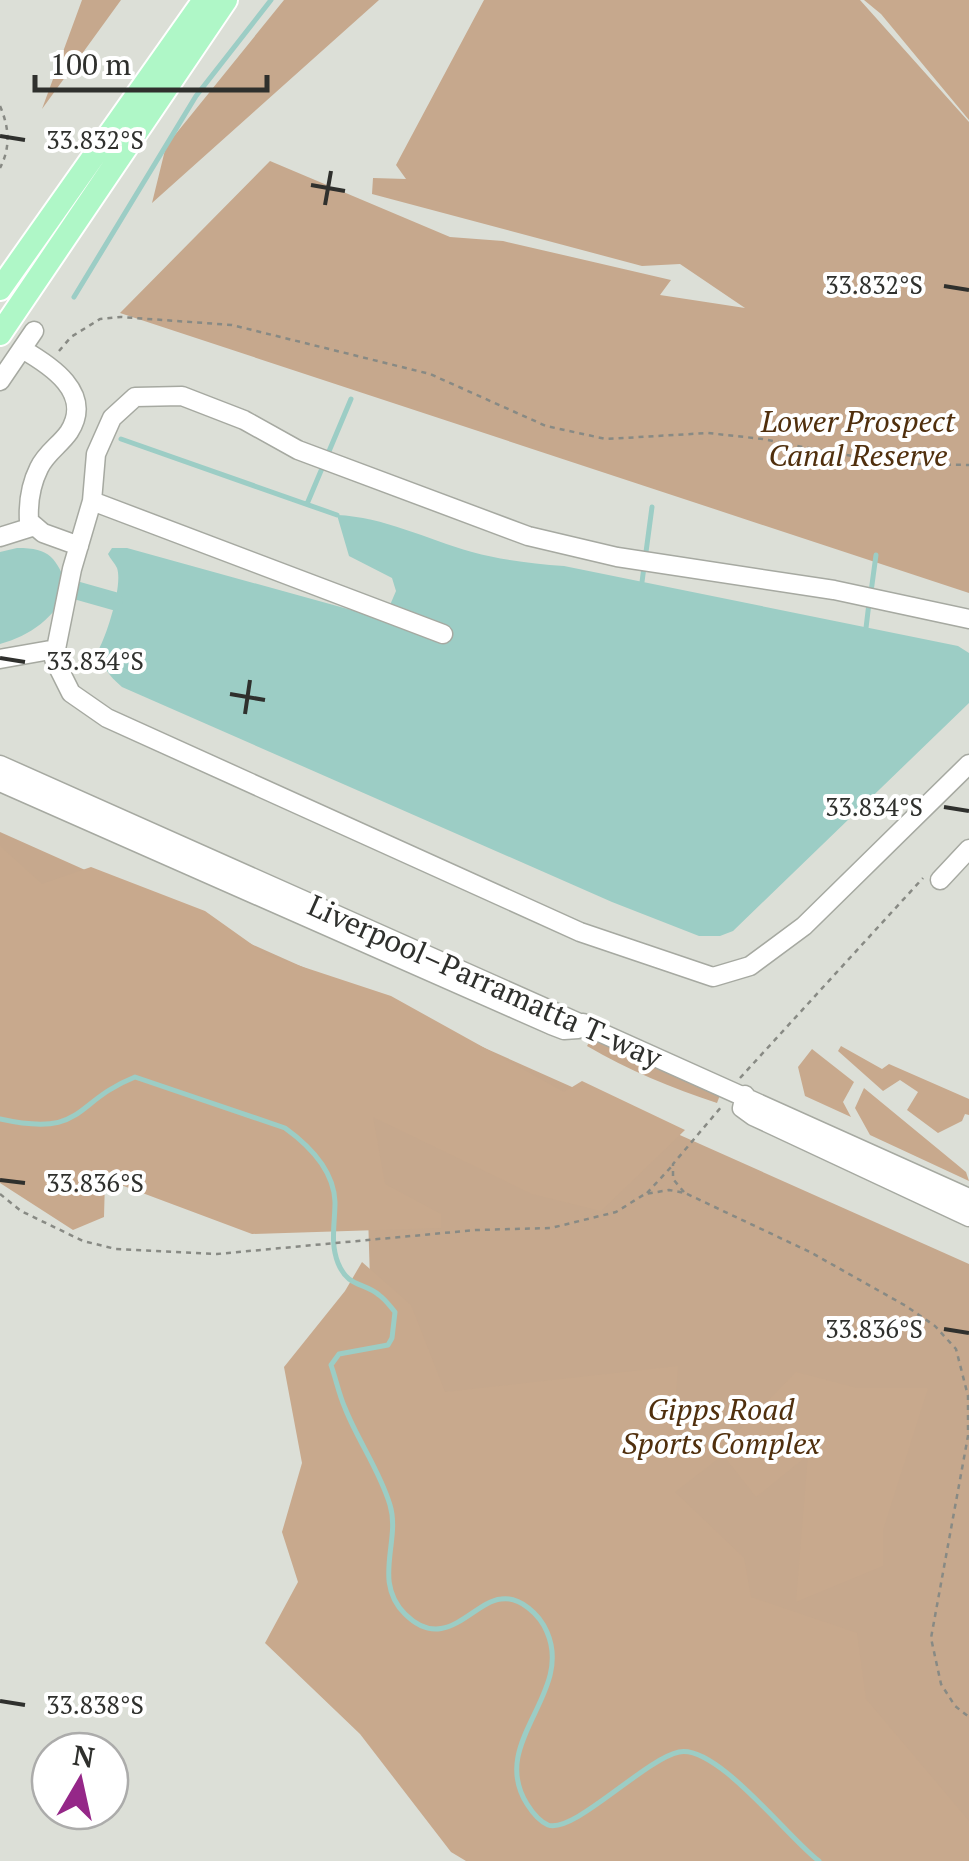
<svg xmlns="http://www.w3.org/2000/svg" width="969" height="1861" font-family="'PT Serif',serif">
  <style>
    .green { fill: #c6a88d }
    .forest { fill: #c8a98d }
    .water { fill: #9ccdc5 }
    .lines { fill: none; stroke-linecap: round; stroke-linejoin: round }
    .stream { stroke: #9ccdc5; stroke-width: 5 }
    .canal { stroke: #9ccdc5; stroke-width: 18 }
    .minor-casing { stroke: #a6a9a1; stroke-width: 21 }
    .major-casing { stroke: #fff; stroke-width: 26 }
    .path { stroke: #888a84; stroke-width: 2.5; stroke-dasharray: 5 5; stroke-linecap: butt }
    .minor { stroke: #fff; stroke-width: 18 }
    .major { stroke: #aff7c7; stroke-width: 22 }
    .ticks { fill: none; stroke: #2f302d; stroke-width: 4 }
    .labels { text-anchor: middle; dominant-baseline: central; stroke-width: 8; stroke-linejoin: round; paint-order: stroke }
    .park-label { font-size: 30px; font-style: italic; fill: #502f0d; stroke: #fff }
    .street-label { font-size: 30px; fill: #2f302d; stroke: #fff }
    .ticks-label { font-size: 25px; text-anchor: middle; fill: #2f302d; stroke: #fff; stroke-width: 8; stroke-linejoin: round; paint-order: stroke }
  </style>
  <rect width="100%" height="100%" fill="#dcdfd7"/>
  <!-- green -->
  <path class="green" d="M82,0H121L42,109Z
    M284,0H379L152,203L166,146Z
    M484,0H860L969,122V593L120,313L270,161L450,237L503,241L671,280L660,295L745,308L680,264L642,266L372,194L373,178L406,179L396,165Z
    M0,832L969,1264V1861L372,1347L368,1214L0,1095Z
    M592,1037L720,1095L717,1103C672,1088 628,1070 587,1046Z"/>
  <!-- forest -->
  <path class="forest" d="M864,0H969V120L881,14Z
    M0,846L42,884L91,867L205,911L267,955L391,996L564,1092L582,1081L685,1130L601,1211L532,1194L373,1117L385,1184L441,1214V1228L252,1234L105,1179L104,1217L73,1230L0,1183Z
    M841,1046L882,1069L889,1064L969,1099V1115L965,1114L962,1121L938,1133L907,1110L918,1092L900,1080L883,1091L838,1051Z
    M812,1049L854,1082L843,1102L851,1117L805,1096L798,1067Z
    M864,1088L966,1172L969,1181L870,1135L855,1108Z
    M362,1262L411,1305L445,1392L678,1366L673,1437L734,1436L796,1372L857,1388H928L883,1530V1566L796,1602L808,1455L756,1497L723,1455L675,1492L744,1558L751,1597L857,1633L866,1699L969,1821V1861H466L451,1852L360,1734L265,1643L298,1582L282,1532L302,1463L284,1367L345,1291Z"/>
  <!-- water -->
  <path class="water" d="M337,515C384,517 426,539 472,552C502,560 532,564 564,566L958,646L969,653V703L733,931L720,936H699L612,902L122,687C108,675 102,666 99,649C107,634 123,585 117,568C115,563 110,559 108,554L112,548H127L384,619L396,591L392,578L349,556Z
    M17,548C51,548 56,558 68,588C56,617 30,636 0,644V552Z"/>
  <g class="lines">
    <!-- stream -->
    <path class="stream" d="M74,297L196,96L271,0
      M121,439L337,515
      M327,456L351,399
      M307,504L323,466
      M642,582L652,507
      M871,592L876,555
      M866,628L869,603
      M0,1119C86,1138 72,1102 135,1077L285,1128C310,1146 334,1171 335,1202C335,1223 330,1243 338,1263C348,1288 364,1282 379,1295C385,1299 390,1306 395,1312L392,1338L388,1345L339,1354L331,1365C336,1379 339,1395 345,1408C358,1441 380,1471 390,1505C401,1541 372,1581 405,1614C445,1654 472,1602 501,1599C520,1596 540,1615 547,1632C574,1694 488,1742 527,1804C532,1812 539,1821 548,1825C574,1834 645,1759 679,1752C717,1744 789,1839 819,1861"/>
    <!-- canal -->
    <path class="canal" d="M68,588L114,601"/>
    <!-- minor casing -->
    <g class="minor-casing">
      <path id="minor" d="M22,349C50,365 94,393 69,432C60,445 46,453 39,468C31,484 28,503 29,521L43,533L79,546
        M0,381L34,331
        M92,501L443,634
        M0,537L35,526
        M969,619L834,590L617,557L528,536L298,450L244,420L182,396L135,397L112,418L96,454L92,501L72,569L54,659L71,693L107,718L580,932L713,977L750,966L804,926L969,764
        M0,659L56,649
        M0,765C323,911 647,1051 969,1198
        M0,782L551,1025L564,1030L578,1029L583,1023
        M940,880L969,849
        M745,1095L742,1108L753,1116L969,1217"/>
    </g>
    <!-- major casing -->
    <g class="major-casing">
      <path id="major" d="M0,289L204,0
        M0,334L226,0"/>
    </g>
    <!-- path -->
    <path class="path" d="M0,106C9,127 11,147 0,168
      M59,351L71,337L100,319L121,317L232,325L430,374L546,426L606,439L708,433L763,439L838,454L915,464L969,465
      M740,1078L923,878
      M684,1192L673,1179V1164L722,1106
      M647,1193L672,1166
      M0,1194L21,1211L83,1241L116,1249L217,1254L476,1230L551,1228L616,1212L645,1194L669,1190L685,1193L810,1252L906,1306L935,1326L956,1349L968,1396V1436L931,1638L941,1684L955,1706L969,1717"/>
    <!-- minor -->
    <use href="#minor" class="minor"/>
    <!-- major -->
    <use href="#major" class="major"/>
  </g>
  <!-- ticks -->
  <path class="ticks" d="M0,136L25,140M311,185L345,191M325,205L331,171M944,286L969,290M0,658L25,662M230,694L265,700M245,714L250,680M944,807L969,811M0,1180L25,1183M944,1329L969,1333M0,1701L25,1705"/>
  <g class="labels">
    <!-- park labels -->
    <g class="park-label">
      <text x="858" y="421">Lower Prospect<tspan x="858" dy="34">Canal Reserve</tspan></text>
      <text x="721" y="1409">Gipps Road<tspan x="721" dy="34">Sports Complex</tspan></text>
    </g>
    <!-- street labels -->
    <g class="street-label">
      <text transform="translate(485 981) rotate(24)">Liverpool–Parramatta T-way</text>
    </g>
  </g>
  <g class="ticks-label">
    <text x="95" y="149">33.832°S</text>
    <text x="874" y="294">33.832°S</text>
    <text x="95" y="670">33.834°S</text>
    <text x="874" y="816">33.834°S</text>
    <text x="95" y="1192">33.836°S</text>
    <text x="874" y="1338">33.836°S</text>
    <text x="95" y="1714">33.838°S</text>
  </g>
  <!-- north arrow -->
  <g transform="translate(80 1781) rotate(9)"><circle r="48" fill="#ffffff" stroke="#acacab" stroke-width="2.5"/>
  <path d="M0-8L18 38L0 25L-18 38Z" fill="#952788"/>
  <text y="-15" font-size="28" font-weight="bold" text-anchor="middle" fill="#2f302d">N</text>
  </g>
  <!-- scale -->
  <path d="M35 75v15h232v-15" fill="none" stroke="#2f302d" stroke-width="5"/>
  <text x="50" y="75" font-size="30" fill="#2f302d" stroke="#ffffff" stroke-width="8" paint-order="stroke">100 m</text>
</svg>
